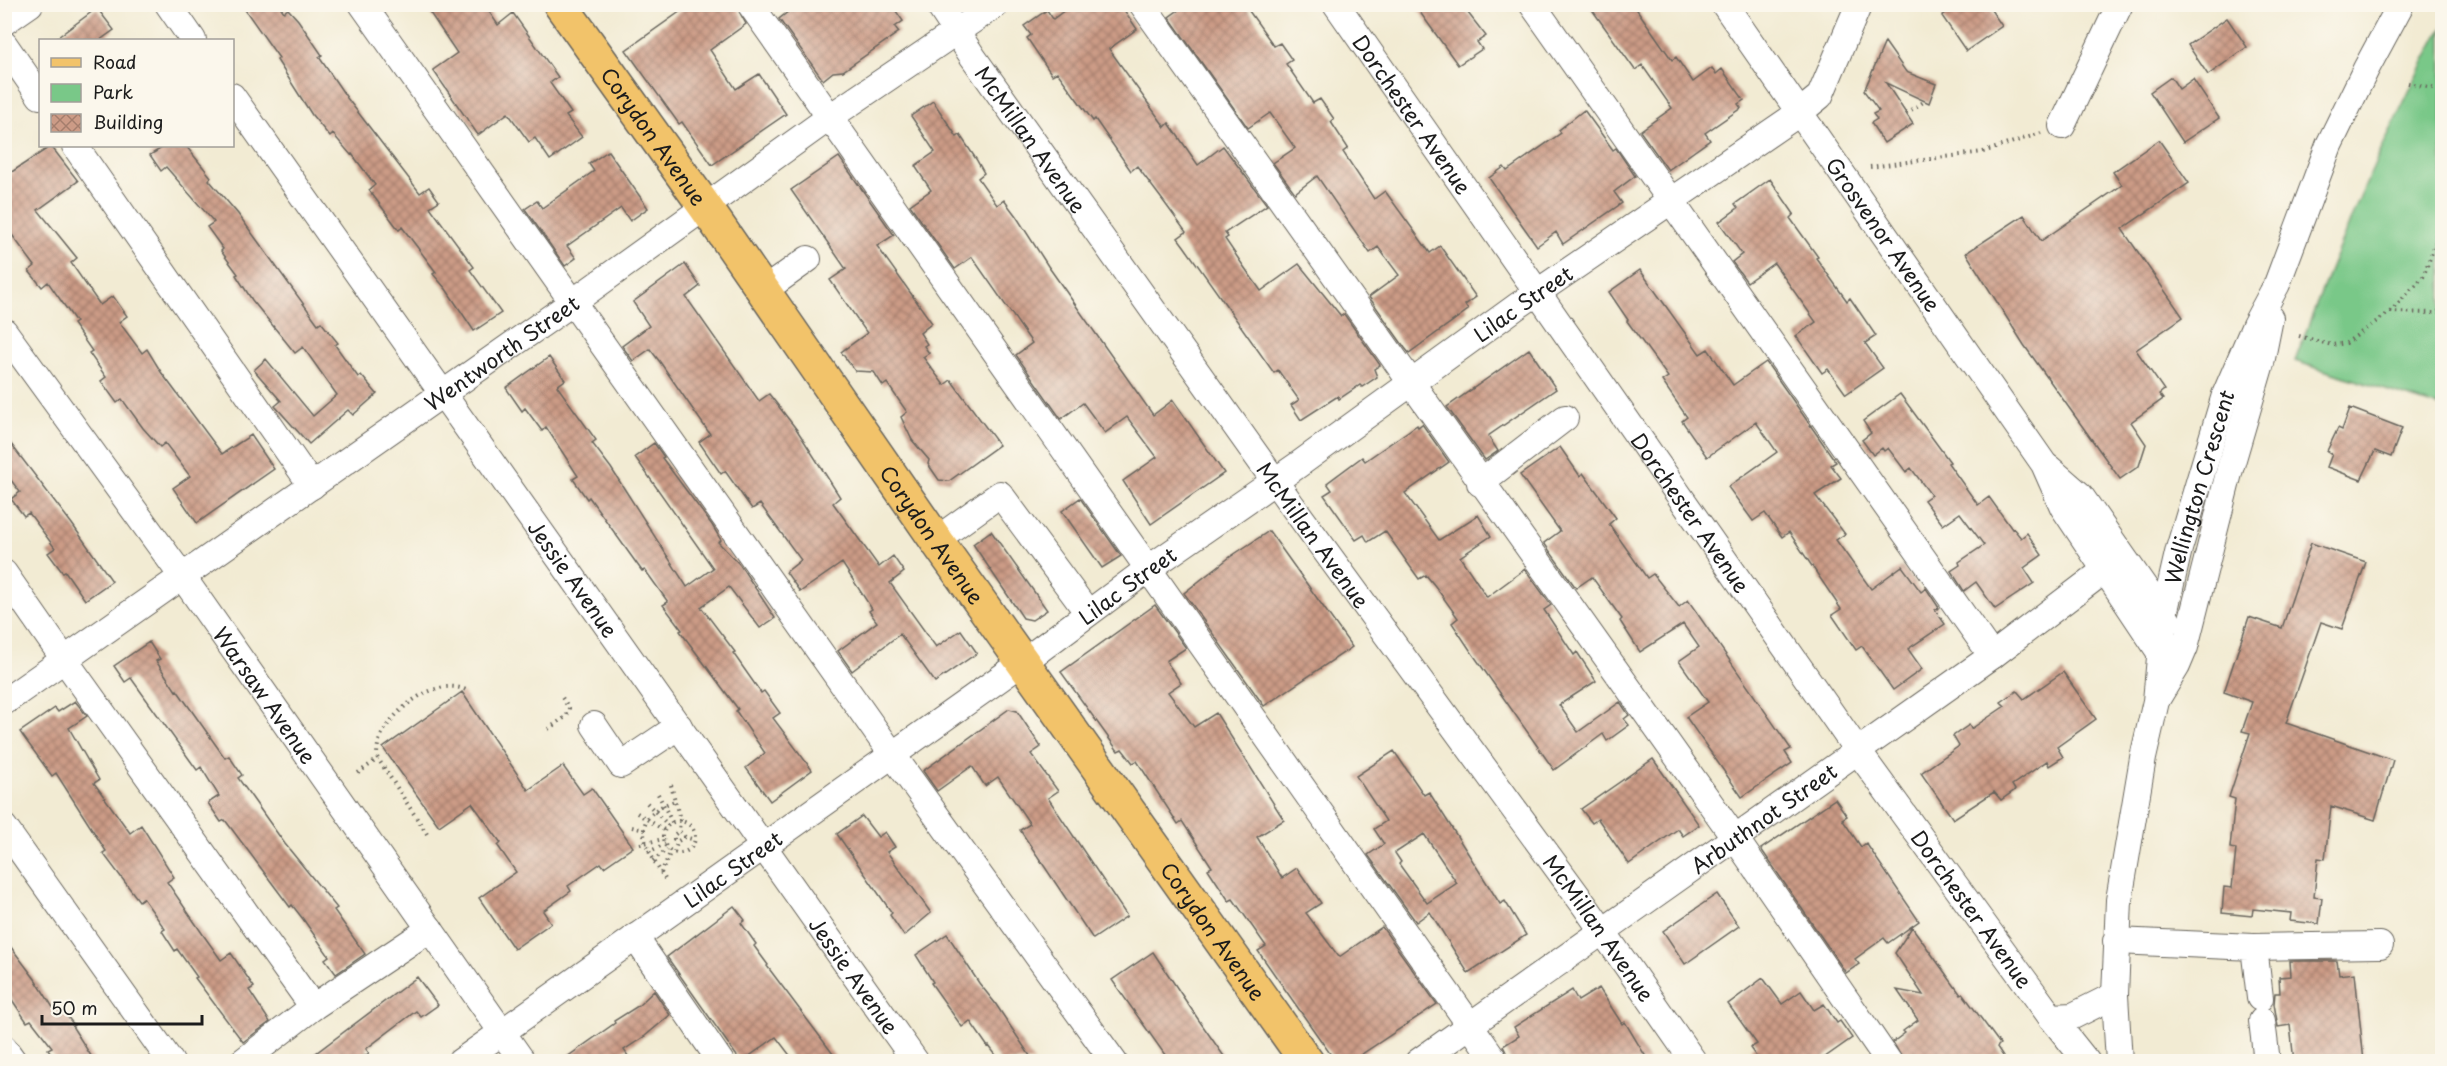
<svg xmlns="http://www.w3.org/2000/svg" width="2447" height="1066" font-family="'Playpen Sans',sans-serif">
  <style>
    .park { fill: #79c888; stroke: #4a7252; stroke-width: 1.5 }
    .building { fill: url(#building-cross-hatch); fill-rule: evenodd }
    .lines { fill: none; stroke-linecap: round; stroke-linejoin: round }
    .minor-casing { stroke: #67645c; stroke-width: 28 }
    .major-casing { stroke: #67645c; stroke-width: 36 }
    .path { stroke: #67645c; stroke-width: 4; stroke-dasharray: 1.5 4.5; stroke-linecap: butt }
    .minor { stroke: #fff; stroke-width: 26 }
    .major { stroke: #f2c36a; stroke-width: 33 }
    .labels { text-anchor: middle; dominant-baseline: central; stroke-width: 5; stroke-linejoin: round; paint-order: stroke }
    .street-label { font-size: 21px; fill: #1c1c1c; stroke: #fbf7ec }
  </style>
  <defs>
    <pattern id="building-cross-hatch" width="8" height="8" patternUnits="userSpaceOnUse" patternTransform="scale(1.5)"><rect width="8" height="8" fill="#cc9b86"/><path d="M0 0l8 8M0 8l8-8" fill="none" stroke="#a57e6d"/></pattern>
  </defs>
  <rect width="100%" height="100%" fill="#fbf7ec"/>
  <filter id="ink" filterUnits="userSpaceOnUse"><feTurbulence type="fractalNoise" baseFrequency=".0167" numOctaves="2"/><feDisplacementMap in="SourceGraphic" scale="12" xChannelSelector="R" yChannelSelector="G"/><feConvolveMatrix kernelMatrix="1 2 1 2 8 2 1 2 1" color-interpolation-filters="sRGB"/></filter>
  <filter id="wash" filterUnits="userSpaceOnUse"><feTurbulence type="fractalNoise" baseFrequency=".008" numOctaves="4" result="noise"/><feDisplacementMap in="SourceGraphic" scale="24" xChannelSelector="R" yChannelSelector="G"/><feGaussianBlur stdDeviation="1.35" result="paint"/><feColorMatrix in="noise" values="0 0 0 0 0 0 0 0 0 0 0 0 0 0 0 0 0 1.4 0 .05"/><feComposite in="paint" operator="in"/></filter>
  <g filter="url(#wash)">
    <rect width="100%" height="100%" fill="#f2ebd3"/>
    <!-- park -->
    <path class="park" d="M2442,28V408L2295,361C2337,247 2384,134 2442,28Z"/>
    <g id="blocks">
      <!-- building -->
      <path class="building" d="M241,4H278L284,12L288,9L298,20L322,55L319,57L347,98L420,193L429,187L439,201L430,207L474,267L470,270L501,313L474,331L446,289L433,274L436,272L402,227L399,230L369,190L375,185L352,154L351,155L333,134L330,137L312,115L277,60L279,58Z
        M424,4H484L498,25L513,13L558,77L550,83L571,113L566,116L582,137L550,160L535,138L529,142L508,113L478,135L433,70L457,53Z
        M691,4H735L746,24L710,50L736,89L759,74L786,114L712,165L682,122L679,124L626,50Z
        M798,4H891L903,21L895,27L899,32L843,71L833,72L823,80L779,19Z
        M1073,4H1120L1137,29L1109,49L1165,127L1169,123L1198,165L1223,146L1267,205L1225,233L1228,237L1225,239L1242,264L1261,291L1299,264L1341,316L1344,314L1380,365L1374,369L1377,377L1362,387L1360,385L1339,399L1338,396L1301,420L1291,405L1299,400L1278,370L1274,373L1184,246L1178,238L1186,232L1164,202L1137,166L1131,171L1095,119L1093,121L1057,72L1052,75L1027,38L1031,35L1024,26L1047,10L1053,19Z
        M1187,4H1244L1274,46L1280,43L1292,60L1286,64L1313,103L1320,99L1334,119L1331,122L1348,148L1343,152L1374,199L1385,191L1430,253L1440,246L1476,297L1465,305L1468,310L1409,353L1405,348L1369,297L1399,275L1378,247L1370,253L1317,176L1295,193L1273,163L1295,148L1270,113L1248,128L1169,17Z
        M1414,4H1461L1486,36L1477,42L1482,49L1458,65Z
        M1588,4H1633L1672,60L1676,57L1693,82L1712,68L1716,74L1722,69L1744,100L1738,104L1741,108L1705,133L1710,140L1668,170L1640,131L1672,108L1642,65L1635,70Z
        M1958,4H1987L2002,26L1966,51L1942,16Z
        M97,8L114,30L100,40H54Z
        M2227,18L2247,47L2208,75L2188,45Z
        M1885,42L1906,72L1936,84L1929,103L1886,83L1913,124L1884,143L1871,123L1877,119L1873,114L1879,111L1864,91Z
        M2171,77L2179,89L2193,79L2219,118L2183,142L2150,92Z
        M933,101L957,137L960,135L976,159L984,173L978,178L997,205L1004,200L1016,216L1048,266L1153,415L1173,400L1224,473L1151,524L1123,481L1157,457L1127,417L1105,433L1083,403L1061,419L1016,355L1032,343L972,257L955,269L910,205L931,190L915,166L935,152L911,116Z
        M1584,110L1613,150L1616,148L1635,176L1614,192L1622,203L1563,244L1556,232L1537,246L1489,178L1504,167L1507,171L1561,133L1559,130Z
        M2159,140L2189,183L2122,229L2183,317L2136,350L2164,390L2159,394L2163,399L2131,422L2146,444L2139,466L2120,479L2024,345L1966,253L2024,215L2041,241L2122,185L2113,172Z
        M51,146L78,181L38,210L77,258L71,263L100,305L113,296L127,316L119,322L142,353L147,349L161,372L222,454L251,435L274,469L197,523L173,488L190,476L165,443L160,447L143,428L122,399L117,403L101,381L106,377L89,353L92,351L73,324L76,322L48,282L42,287L29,271L35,266L4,224V177Z
        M165,146H186L211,177L209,180L238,214L318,324L321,322L338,343L335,345L358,377L361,375L377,394L353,415L348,410L309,444L275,406L281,401L254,370L266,359L313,416L337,395L303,347L295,353L252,300L236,275L238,274L221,251L223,249L207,227L214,222L166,167L161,171L150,155Z
        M608,151L648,208L630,221L621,208L567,246L576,258L565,266L525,209L537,201L542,208L594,171L589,164Z
        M839,157L894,235L877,246L932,323L920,333L927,344L924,346L929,353L923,357L944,385L951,380L999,445L949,481L939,480L928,464L929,460L912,440L901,417L907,412L887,383L883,386L874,372L855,371L841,352L867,333L830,280L846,269L791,190Z
        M1770,179L1794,214L1790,218L1818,257L1816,258L1847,301L1850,298L1876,336L1865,343L1883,368L1846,394L1828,369L1822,373L1796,336L1816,322L1774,263L1747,282L1732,262L1742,254L1719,222L1738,208L1735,204Z
        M685,264L700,286L686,297L759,401L769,394L797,430L840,497L833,503L879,567L893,556L904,572L890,583L936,647L961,630L977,653L935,682L900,634L852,671L838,651L877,622L869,611L872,609L842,563L800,592L786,572L801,560L760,504L752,509L725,471L721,474L699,442L710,434L660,362L650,349L633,361L622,346L649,326L633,302Z
        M1640,270L1700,354L1708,349L1733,385L1766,362L1836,462L1831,465L1841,478L1815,495L1845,534L1836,540L1871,589L1902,566L1921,592L1926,588L1939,608L1935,610L1945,624L1908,649L1922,669L1893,690L1862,646L1856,650L1832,615L1841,609L1789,532L1782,537L1765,513L1753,521L1728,487L1777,452L1756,422L1707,457L1682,421L1687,417L1662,381L1668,377L1627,321L1628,320L1609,292Z
        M1529,349L1556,389L1488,436L1498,451L1485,460L1447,407Z
        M549,357L565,380L557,386L596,440L592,443L611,468L687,587L713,568L635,457L654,443L664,457L662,458L712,525L721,540L718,542L740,565L775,618L760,628L729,587L701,607L735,652L733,653L761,693L764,691L780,713L773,718L812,770L770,801L746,768L765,753L736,711L738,709L680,631L682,630L663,605L668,602L645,570L642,571L589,497L587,499L573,479L578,476L546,427L542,431L525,408L522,411L506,388Z
        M1900,394L1950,462L1948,463L1978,505L1989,497L2012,529L2013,528L2021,538L2027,533L2042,555L2024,568L2034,583L1995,609L1976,582L1964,591L1951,571L1960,565L1959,562L1984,545L1960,513L1943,525L1924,500L1931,495L1911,468L1906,472L1888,448L1884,451L1882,448L1873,455L1862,440L1871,433L1863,421Z
        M2350,408L2402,428L2391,457L2375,451L2361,480L2327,467L2332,454L2327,451L2338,428L2342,430Z
        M1422,424L1449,462L1405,493L1439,540L1478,515L1491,536L1460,557L1487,597L1525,569L1551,605L1544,610L1574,655L1577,652L1596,681L1559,705L1578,732L1620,702L1629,715L1624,719L1629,725L1607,741L1603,734L1554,770L1470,650L1452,623L1458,618L1435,586L1426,575L1419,579L1385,531L1368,542L1364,535L1356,540L1324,495L1332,490L1327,483L1362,457L1365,461L1417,425L1418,427Z
        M4,435L72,524L112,581L85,600L65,571L63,573L48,553L55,548L29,513L24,516L11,499L20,492L4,471Z
        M1560,447L1580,476L1583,473L1616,518L1609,524L1647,578L1653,574L1679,607L1688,600L1791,749L1785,752L1792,763L1742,797L1686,717L1708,702L1679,661L1699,647L1683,624L1640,652L1620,621L1622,619L1592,577L1576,588L1544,543L1560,531L1520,475Z
        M1080,498L1121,556L1102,568L1062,511Z
        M991,531L1047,610L1032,620L1023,618L973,544Z
        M1269,531L1352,647L1264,706L1184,593L1230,557Z
        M2311,543L2366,562L2342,629L2321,622L2286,723L2393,760L2375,820L2331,806L2325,859L2318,858L2314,897L2322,898L2319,924L2290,921L2291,913L2253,909L2252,916L2222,913L2224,887L2232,888L2236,849L2230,848L2235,799L2229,797L2250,733L2242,731L2252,702L2224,692L2249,617L2282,628Z
        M1155,605L1186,648L1166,661L1181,683L1168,692L1194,727L1216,713L1284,820L1257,837L1282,878L1297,868L1321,903L1306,913L1339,957L1382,927L1437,1004L1350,1062H1336L1258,951L1266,946L1233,899L1229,901L1208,869L1212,867L1182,821L1178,824L1137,761L1133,763L1122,749L1118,751L1061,672Z
        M149,642L160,659L156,661L176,691L177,690L225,758L229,756L242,775L238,778L285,844L337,908L334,910L365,954L336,974L325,959L329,956L303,919L292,905L290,907L225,820L221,822L208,803L219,796L201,767L197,770L131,678L125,682L114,666Z
        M2063,672L2096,719L2057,747L2063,757L2049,766L2047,761L2012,785L2015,790L2001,800L1994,792L1953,819L1921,773L1959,746L1953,736L1969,725L1971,729L2005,706L2001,702L2017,691L2024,699Z
        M462,692L528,790L563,766L583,794L592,788L633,847L604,867L601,863L568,886L571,891L543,911L551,923L514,949L479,898L516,872L498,846L501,843L472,803L439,826L383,748Z
        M75,701L87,716L69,728L99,780L94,783L130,833L141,825L174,877L167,882L204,936L221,960L231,953L254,987L249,990L270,1022L243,1042L195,978L197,977L177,949L175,951L162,931L165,929L143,898L139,901L103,853L106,851L56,773L52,776L20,732L55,708L58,712Z
        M1009,709L1017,711L1041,747L1031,754L1058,791L1048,798L1127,916L1093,939L1020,830L1030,824L998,777L985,786L972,766L937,791L923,771Z
        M1394,751L1424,795L1429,792L1500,904L1505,901L1526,935L1468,973L1430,912L1416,922L1368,855L1384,844L1374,829L1386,821L1356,776ZM1424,834L1457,883L1427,903L1399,864L1401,862L1395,853Z
        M1653,759L1699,825L1683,836L1678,829L1629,864L1598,819L1592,823L1581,809Z
        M1835,799L1847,816L1842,819L1861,847L1866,843L1919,921L1888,943L1884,938L1855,959L1859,964L1846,973L1761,849Z
        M862,816L878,837L885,832L895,847L887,852L931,913L904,936L890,915L892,913L837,834Z
        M1717,894L1739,926L1685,964L1663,931Z
        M734,906L745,920L741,923L756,944L754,946L768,965L767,966L839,1062H795L776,1037L741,1062L667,957Z
        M1912,927L1961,995L1963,994L2000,1044L1997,1047L2007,1062H1904L1893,1042L1905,1033L1903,1031L1918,1020L1897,990L1923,995L1895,953Z
        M947,934L979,983L995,1003L1034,1062H1001L989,1046L988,1047L970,1021L962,1027L931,983L933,982L916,955Z
        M4,938L35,979L54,1009L58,1005L74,1025L72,1026L95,1062H57L48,1049L52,1047L31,1020L27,1022L4,988Z
        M1153,952L1198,1019L1228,1062H1170L1112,980Z
        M2290,961H2337L2339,975L2355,973L2364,1062H2294L2290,1025L2278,1027L2274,1004L2275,993H2280L2279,977L2291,976Z
        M417,977L438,1005L421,1017L416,1011L366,1049L369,1053L357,1062H304Z
        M1763,978L1782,1004L1801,991L1814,1010L1824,1004L1837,1023L1840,1021L1852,1038L1818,1062H1760L1750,1048L1757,1044L1728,1004Z
        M1599,988L1622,1024L1625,1022L1649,1062H1511L1503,1046L1519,1036L1514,1027L1572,990L1578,1001Z
        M654,991L670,1015L645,1036L624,1050L632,1062H560L615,1023L614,1021L638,1006Z"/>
    </g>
  </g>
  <g filter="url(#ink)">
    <use href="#blocks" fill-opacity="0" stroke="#67645c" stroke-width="1.5"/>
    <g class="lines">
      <!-- minor casing -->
      <g class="minor-casing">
        <g id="minor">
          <path d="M168,4L193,40"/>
          <path d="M362,4L892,754L1114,1062"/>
          <path d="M750,4L1496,1062"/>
          <path id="s1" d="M938,4L973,57L1291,504L1585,906L1694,1062"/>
          <path d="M1142,4L1735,838L1889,1062"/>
          <path id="s2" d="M1336,4L1857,750L2051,1017L2087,1062"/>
          <path d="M1532,4L1992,656"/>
          <path id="s3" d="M1724,4L2044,464L2063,507L2159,651"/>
          <path d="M4,22L30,4"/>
          <path d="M4,44L40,96"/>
          <path id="s4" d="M232,96L916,1062"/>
          <path d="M2062,126L2120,4"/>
          <path d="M75,146L312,486"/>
          <path d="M763,291L808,259"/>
          <path id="s5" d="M4,331L182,576L523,1062"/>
          <path d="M2049,468L2080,495L2168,621"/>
          <path d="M1480,483L1565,418"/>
          <path d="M936,540L1000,494L1088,613"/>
          <path d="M4,573L64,659L313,1007L430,929"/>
          <path d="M2157,699L2177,666L2185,647L2230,469L2261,363L2270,318"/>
          <path id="s6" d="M4,702L573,302L830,117L997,4"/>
          <path d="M594,725L621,765L679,726"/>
          <path d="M4,827L171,1062"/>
          <path d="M635,937L721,1062"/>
          <path d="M2116,941L2254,947L2260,998"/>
          <path d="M2254,947L2380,945"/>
          <path d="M2051,1017L2073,1016L2115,995"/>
          <path d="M2262,1021L2267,1062"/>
          <path d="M4,1048L14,1062"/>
          <path d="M242,1062L313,1007"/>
          <path id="s7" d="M460,1062L1023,662L1148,569L1298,465L1516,307L1799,113L1820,96L1859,4"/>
          <path id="s8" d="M1418,1062L1992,656L2105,570"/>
          <path id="s9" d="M2119,1062L2115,995L2119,900L2143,758L2156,701L2164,614L2179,549L2225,395L2255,325L2277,284L2329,145L2366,69L2401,4"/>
        </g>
      </g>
      <!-- major casing -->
      <g class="major-casing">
        <g id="major">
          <path id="s10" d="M560,4L706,208L936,540L1307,1062"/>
        </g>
      </g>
      <!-- path -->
      <path class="path" d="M2408,83L2442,90
        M1906,113L1925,101
        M1870,167L1983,152L2041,133
        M2390,312L2423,277L2442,225
        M2299,336L2332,345L2346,343L2390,312L2435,313L2442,310
        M548,729L567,716L569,708L561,696
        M358,773L378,759
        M671,785L680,820L679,831
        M658,794L672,822
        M647,803L667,824
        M637,813L664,830
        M663 837a16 16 0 1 1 32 0a16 16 0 1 1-32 0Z
        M632,827L645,830
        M427,834L377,757C377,749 378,741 382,734C396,707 438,675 468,691
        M685,837L678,841L674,839V835L679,831L685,837L695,840
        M640,844L663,839
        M648,852L665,844
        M674,852L678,841
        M653,861L667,849
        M661,873L671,851
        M665,879C646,848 625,817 675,801"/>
      <!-- minor -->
      <use href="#minor" class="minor"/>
      <!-- major -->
      <use href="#major" class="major"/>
    </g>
  </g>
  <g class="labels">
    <!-- street labels -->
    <g class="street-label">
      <text stroke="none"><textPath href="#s2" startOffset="134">Dorchester Avenue</textPath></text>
      <text stroke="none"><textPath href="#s10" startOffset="162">Corydon Avenue</textPath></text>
      <text stroke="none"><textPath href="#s1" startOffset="164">McMillan Avenue</textPath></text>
      <text stroke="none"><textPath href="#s3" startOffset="280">Grosvenor Avenue</textPath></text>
      <text stroke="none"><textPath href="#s7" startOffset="1306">Lilac Street</textPath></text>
      <text stroke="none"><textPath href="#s6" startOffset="608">Wentworth Street</textPath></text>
      <text stroke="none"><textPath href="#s9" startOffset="584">Wellington Crescent</textPath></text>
      <text stroke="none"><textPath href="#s2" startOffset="620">Dorchester Avenue</textPath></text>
      <text stroke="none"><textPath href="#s10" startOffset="648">Corydon Avenue</textPath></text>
      <text stroke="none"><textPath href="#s1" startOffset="650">McMillan Avenue</textPath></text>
      <text stroke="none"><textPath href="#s4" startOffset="591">Jessie Avenue</textPath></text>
      <text stroke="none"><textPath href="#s7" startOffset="820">Lilac Street</textPath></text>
      <text stroke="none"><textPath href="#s5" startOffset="448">Warsaw Avenue</textPath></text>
      <text stroke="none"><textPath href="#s8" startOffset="423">Arbuthnot Street</textPath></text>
      <text stroke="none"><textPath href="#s7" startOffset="334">Lilac Street</textPath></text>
      <text stroke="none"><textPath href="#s2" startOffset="1106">Dorchester Avenue</textPath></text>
      <text stroke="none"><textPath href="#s1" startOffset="1136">McMillan Avenue</textPath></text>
      <text stroke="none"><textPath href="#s10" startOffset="1134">Corydon Avenue</textPath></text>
      <text stroke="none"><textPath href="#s4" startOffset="1077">Jessie Avenue</textPath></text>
    </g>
  </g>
  <!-- margin -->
  <rect width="2447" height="1066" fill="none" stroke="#fbf7ec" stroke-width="24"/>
  <!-- legend -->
  <rect x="39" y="39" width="195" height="108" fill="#fbf7ec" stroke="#a29f99" stroke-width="1.5"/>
  <rect x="51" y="58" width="30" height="9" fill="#f2c36a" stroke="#a29f99" stroke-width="1.5"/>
  <text x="93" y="69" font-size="18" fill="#1c1c1c">Road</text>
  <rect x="51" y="84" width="30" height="18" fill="#79c888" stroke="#a29f99" stroke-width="1.5"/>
  <text x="93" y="99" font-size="18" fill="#1c1c1c">Park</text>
  <rect x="51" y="114" width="30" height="18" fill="url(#building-cross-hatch)" stroke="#a29f99" stroke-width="1.5"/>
  <text x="93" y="129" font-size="18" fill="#1c1c1c">Building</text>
  <!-- scale -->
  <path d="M42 1015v9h160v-9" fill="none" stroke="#1c1c1c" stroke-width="3"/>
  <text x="51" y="1015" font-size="18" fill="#1c1c1c" stroke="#fbf7ec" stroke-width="4.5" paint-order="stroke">50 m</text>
</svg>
